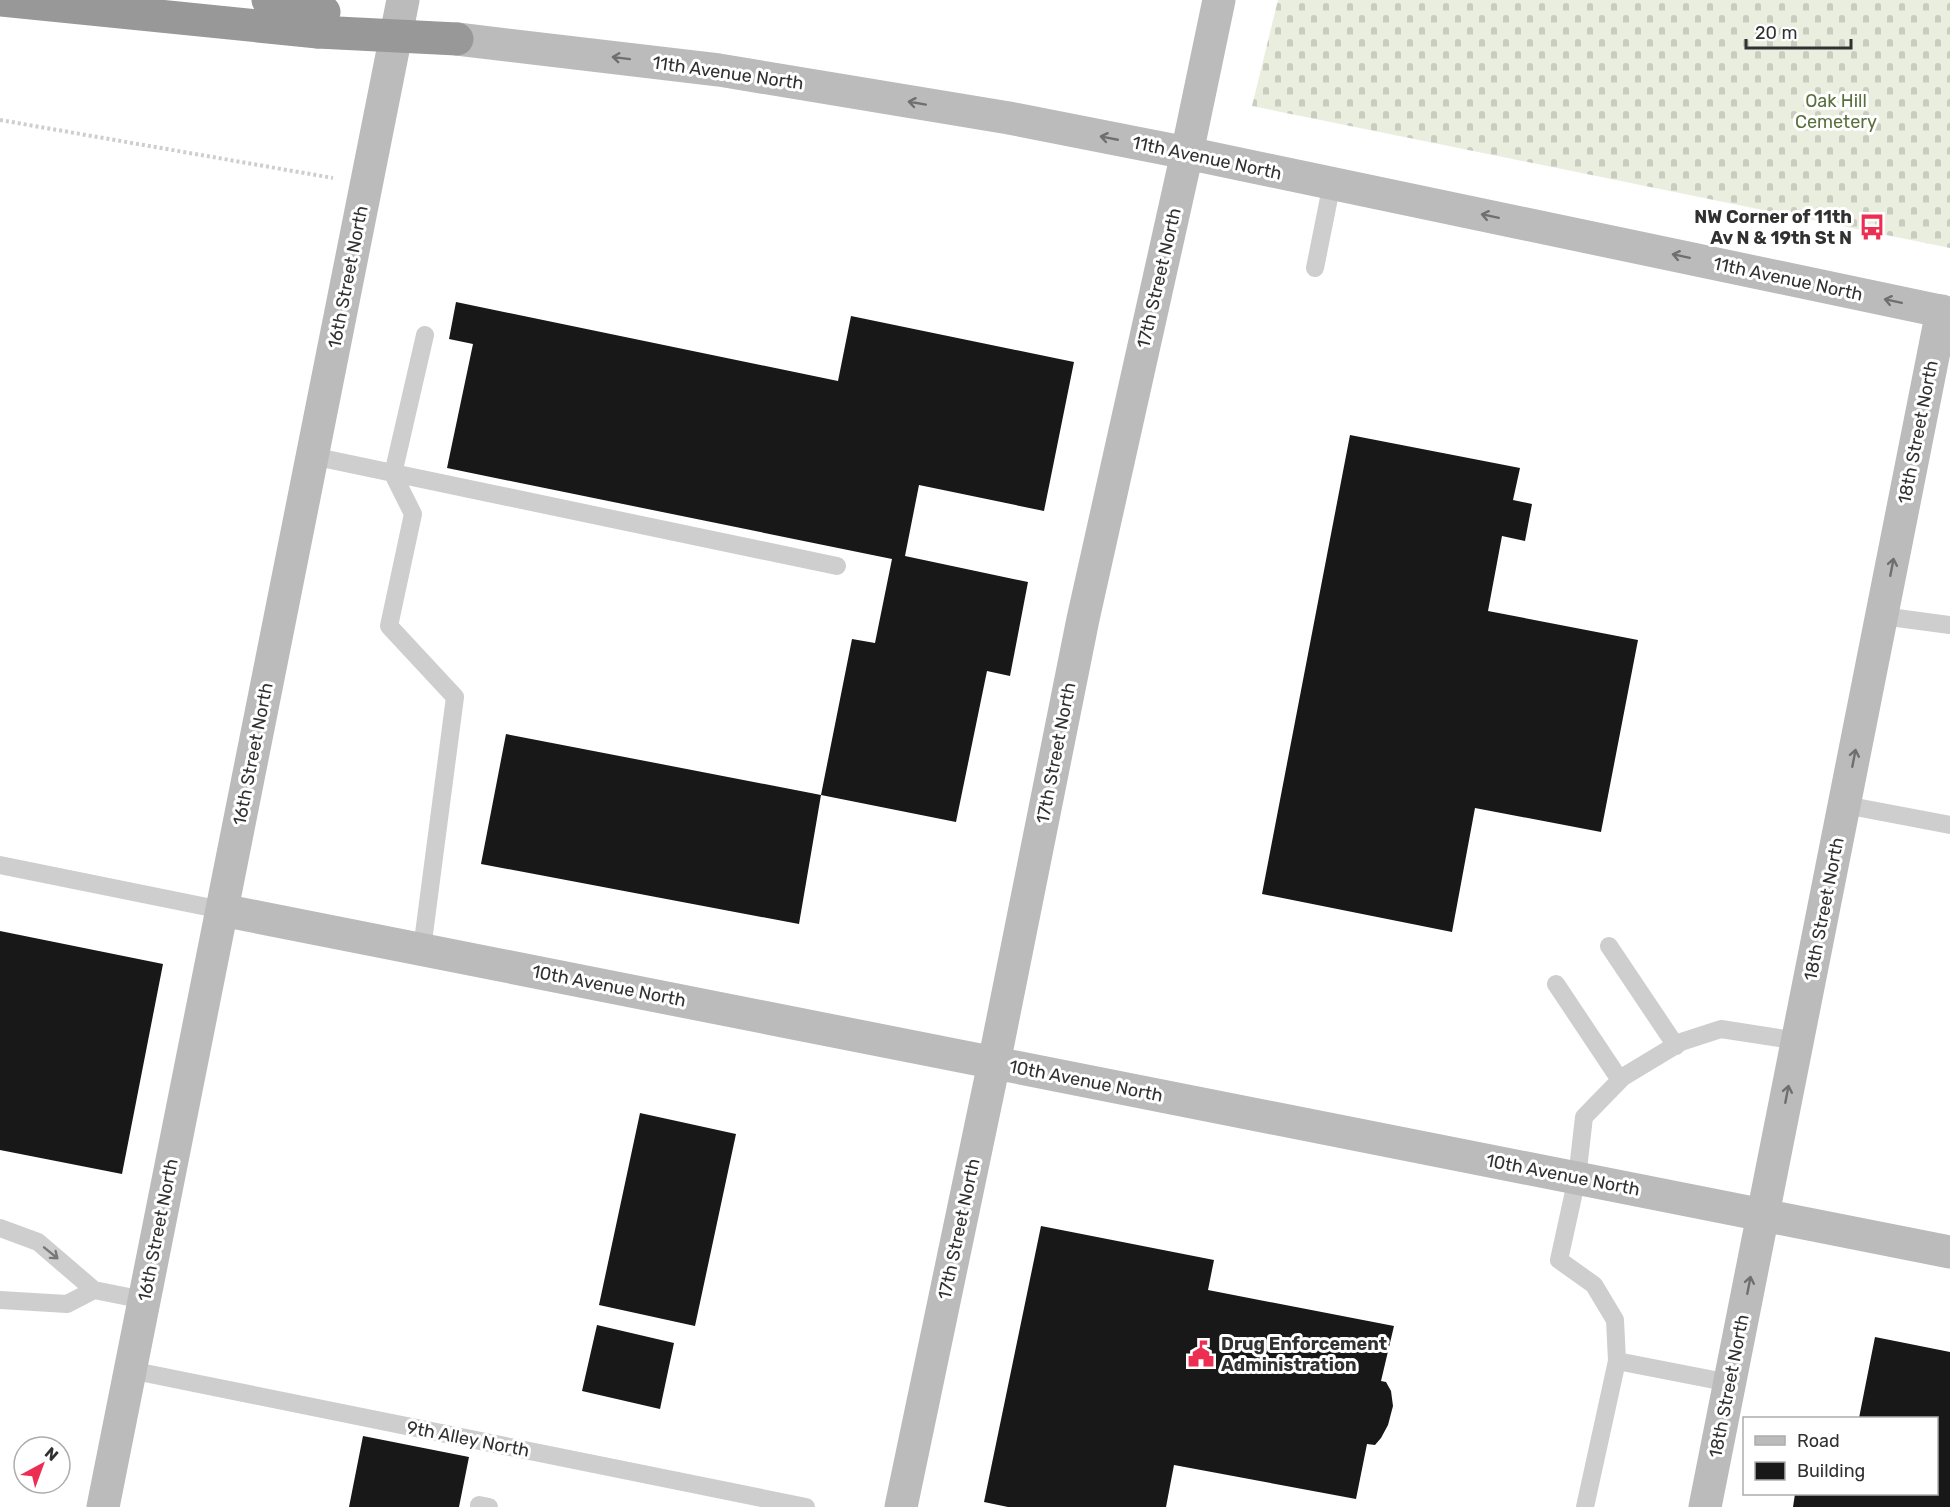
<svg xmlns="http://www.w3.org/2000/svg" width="1950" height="1507" font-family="Rubik,sans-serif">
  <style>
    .cemetery { fill: url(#cemetery-stones) }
    .building { fill: #181818 }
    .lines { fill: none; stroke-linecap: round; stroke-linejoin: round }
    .path { stroke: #cecece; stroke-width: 4; stroke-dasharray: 3 3; stroke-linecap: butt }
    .lane { stroke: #cecece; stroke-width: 18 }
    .secondary { stroke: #bbb; stroke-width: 33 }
    .highway { stroke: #989898; stroke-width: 33 }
    .highway-bridge { stroke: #989898; stroke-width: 33 }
    .oneway { stroke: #6f6f6f }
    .oneway2 { stroke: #787878 }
    .labels { text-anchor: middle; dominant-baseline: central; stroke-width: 6; stroke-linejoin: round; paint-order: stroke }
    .street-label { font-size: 18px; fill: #313131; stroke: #fff }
    .park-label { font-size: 18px; fill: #596f3c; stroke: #fff }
    .poi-label { font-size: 18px; font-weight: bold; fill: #313131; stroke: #fff; text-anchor: end }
  </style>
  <defs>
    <pattern id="cemetery-stones" width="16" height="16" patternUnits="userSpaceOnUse" patternTransform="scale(1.5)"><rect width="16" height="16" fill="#e9eede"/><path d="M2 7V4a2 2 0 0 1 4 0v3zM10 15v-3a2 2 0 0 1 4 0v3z" fill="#c8cdbf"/></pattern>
  </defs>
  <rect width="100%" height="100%" fill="#fff"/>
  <!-- cemetery -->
  <path class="cemetery" d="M1278,0H1950V248L1252,106Z"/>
  <!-- building -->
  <path class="building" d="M456,302L838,381L851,316L1074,362L1044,511L919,485L905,556L1028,582L1010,676L987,671L956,822L821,795L852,639L875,643L892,559L447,468L473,344L449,339Z
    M1350,435L1520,468L1513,500L1532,504L1525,541L1502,536L1488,611L1638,640L1601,832L1475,808L1452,932L1262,894Z
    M506,734L821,795L799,924L481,864Z
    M0,931L163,964L122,1174L0,1150Z
    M640,1113L736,1134L695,1326L599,1305Z
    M1041,1226L1214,1260L1208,1290L1394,1326L1381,1381L1386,1382L1391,1391L1393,1406L1388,1425L1381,1438L1375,1445L1367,1444L1356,1499L1174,1465L1166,1507H1008L984,1502Z
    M597,1325L674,1343L660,1409L582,1391Z
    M1875,1337L1950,1352V1507H1793L1795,1494H1936V1418H1859Z
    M363,1436L469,1457L459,1507H349Z"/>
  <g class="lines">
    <!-- path -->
    <path class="path" d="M0,120L333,178"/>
    <!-- lane -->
    <path class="lane" d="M1315,268L1332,183
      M312,456L837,566
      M1882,616L1950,625
      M1845,805L1950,825
      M0,865L222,910
      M1609,946L1676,1046
      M422,949L455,697L389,626L413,514L393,474L425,335
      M1556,984L1620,1080
      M0,1228L38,1242L94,1290L144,1300
      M0,1300L67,1304L94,1290
      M1617,1361L1615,1320L1594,1285L1559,1260L1577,1178L1584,1117L1623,1077L1681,1042L1721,1029L1798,1041
      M130,1370L806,1507
      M479,1507V1505L489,1507
      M1585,1507L1617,1361L1730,1383"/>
    <!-- secondary -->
    <path class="secondary" d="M457,39L719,70L1009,118L1187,153L1950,313
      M222,910L1950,1252
      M103,1507L403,0
      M901,1507L994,1063L1083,619L1187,153L1219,0
      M1705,1507L1942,311"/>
    <!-- highway -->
    <path class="highway" d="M0,0L318,32
      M268,0L324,12"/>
    <!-- highway-bridge -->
    <path class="highway-bridge" d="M318,32L457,39"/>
  </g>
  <!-- one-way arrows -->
  <defs><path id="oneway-shaft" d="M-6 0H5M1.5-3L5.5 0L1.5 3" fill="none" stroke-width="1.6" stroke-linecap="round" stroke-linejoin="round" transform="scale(1.5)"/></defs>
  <g class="oneway">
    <use href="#oneway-shaft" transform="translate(621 58) rotate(-173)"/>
    <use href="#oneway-shaft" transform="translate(917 103) rotate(-170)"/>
    <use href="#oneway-shaft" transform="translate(1109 138) rotate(-169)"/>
    <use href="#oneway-shaft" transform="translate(1490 216) rotate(-168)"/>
    <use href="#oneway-shaft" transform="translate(1681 256) rotate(-168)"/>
    <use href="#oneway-shaft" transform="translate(1893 301) rotate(-168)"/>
    <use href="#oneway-shaft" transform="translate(1892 567) rotate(-79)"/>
    <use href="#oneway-shaft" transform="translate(1854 758) rotate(-79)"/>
    <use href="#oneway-shaft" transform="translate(1787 1094) rotate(-79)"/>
    <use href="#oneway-shaft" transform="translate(1749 1285) rotate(-79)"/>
  </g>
  <use class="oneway2" href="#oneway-shaft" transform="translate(51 1253) rotate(39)"/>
  <!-- icons -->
  <defs>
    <g id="bus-bare" transform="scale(2.07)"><path d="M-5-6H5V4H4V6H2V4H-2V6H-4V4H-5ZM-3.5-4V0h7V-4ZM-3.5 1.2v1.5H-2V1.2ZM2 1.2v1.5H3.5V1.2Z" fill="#ec2e52" stroke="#fff" stroke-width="2.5" paint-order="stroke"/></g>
    <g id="civic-bare" transform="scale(2.07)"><path d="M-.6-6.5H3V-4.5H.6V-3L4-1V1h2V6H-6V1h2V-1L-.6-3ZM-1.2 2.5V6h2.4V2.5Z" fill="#ec2e52" stroke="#fff" stroke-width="2.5" paint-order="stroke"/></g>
  </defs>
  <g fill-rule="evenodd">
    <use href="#bus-bare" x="1872" y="227"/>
    <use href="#civic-bare" x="1201" y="1354"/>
  </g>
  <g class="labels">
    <!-- street labels -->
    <g class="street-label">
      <text transform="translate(728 73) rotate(8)">11th Avenue North</text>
      <text transform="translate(1207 158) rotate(12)">11th Avenue North</text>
      <text transform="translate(348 277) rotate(-79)">16th Street North</text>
      <text transform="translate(1159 278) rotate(-77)">17th Street North</text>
      <text transform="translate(1788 279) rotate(12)">11th Avenue North</text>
      <text transform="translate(1918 432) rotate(-79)">18th Street North</text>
      <text transform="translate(1056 753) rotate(-79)">17th Street North</text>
      <text transform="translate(253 754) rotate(-79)">16th Street North</text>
      <text transform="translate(1824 909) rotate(-79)">18th Street North</text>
      <text transform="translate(609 986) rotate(11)">10th Avenue North</text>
      <text transform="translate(1086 1081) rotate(11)">10th Avenue North</text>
      <text transform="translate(1563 1175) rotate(11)">10th Avenue North</text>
      <text transform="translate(959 1229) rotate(-78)">17th Street North</text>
      <text transform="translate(158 1230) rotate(-79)">16th Street North</text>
      <text transform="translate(1729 1386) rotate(-79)">18th Street North</text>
      <text transform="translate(468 1439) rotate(11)">9th Alley North</text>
    </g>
    <!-- park labels -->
    <g class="park-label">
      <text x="1836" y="101">Oak Hill<tspan x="1836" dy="21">Cemetery</tspan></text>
    </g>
    <!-- poi labels -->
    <g class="poi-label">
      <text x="1852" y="217">NW Corner of 11th<tspan x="1852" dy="21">Av N &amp; 19th St N</tspan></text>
      <text x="1221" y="1344" text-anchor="start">Drug Enforcement<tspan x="1221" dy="21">Administration</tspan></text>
    </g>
  </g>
  <!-- legend -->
  <rect x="1743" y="1417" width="195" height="78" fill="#ffffff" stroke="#adadad" stroke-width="1.5"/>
  <rect x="1755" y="1436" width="30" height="9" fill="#bbbbbb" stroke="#adadad" stroke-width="1.5"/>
  <text x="1797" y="1447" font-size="18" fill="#313131">Road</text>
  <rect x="1755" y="1462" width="30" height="18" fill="#181818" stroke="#adadad" stroke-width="1.5"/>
  <text x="1797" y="1477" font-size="18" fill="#313131">Building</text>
  <!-- north arrow -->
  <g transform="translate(42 1465) rotate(41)"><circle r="28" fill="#ffffff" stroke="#adadad" stroke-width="1.5"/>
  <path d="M0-4.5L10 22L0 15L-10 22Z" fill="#ec2e52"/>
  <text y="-9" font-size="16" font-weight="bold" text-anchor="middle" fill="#313131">N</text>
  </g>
  <!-- scale -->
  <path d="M1746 39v9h105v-9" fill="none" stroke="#313131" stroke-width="3"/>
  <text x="1755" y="39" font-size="18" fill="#313131" stroke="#ffffff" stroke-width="4.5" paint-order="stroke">20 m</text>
</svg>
